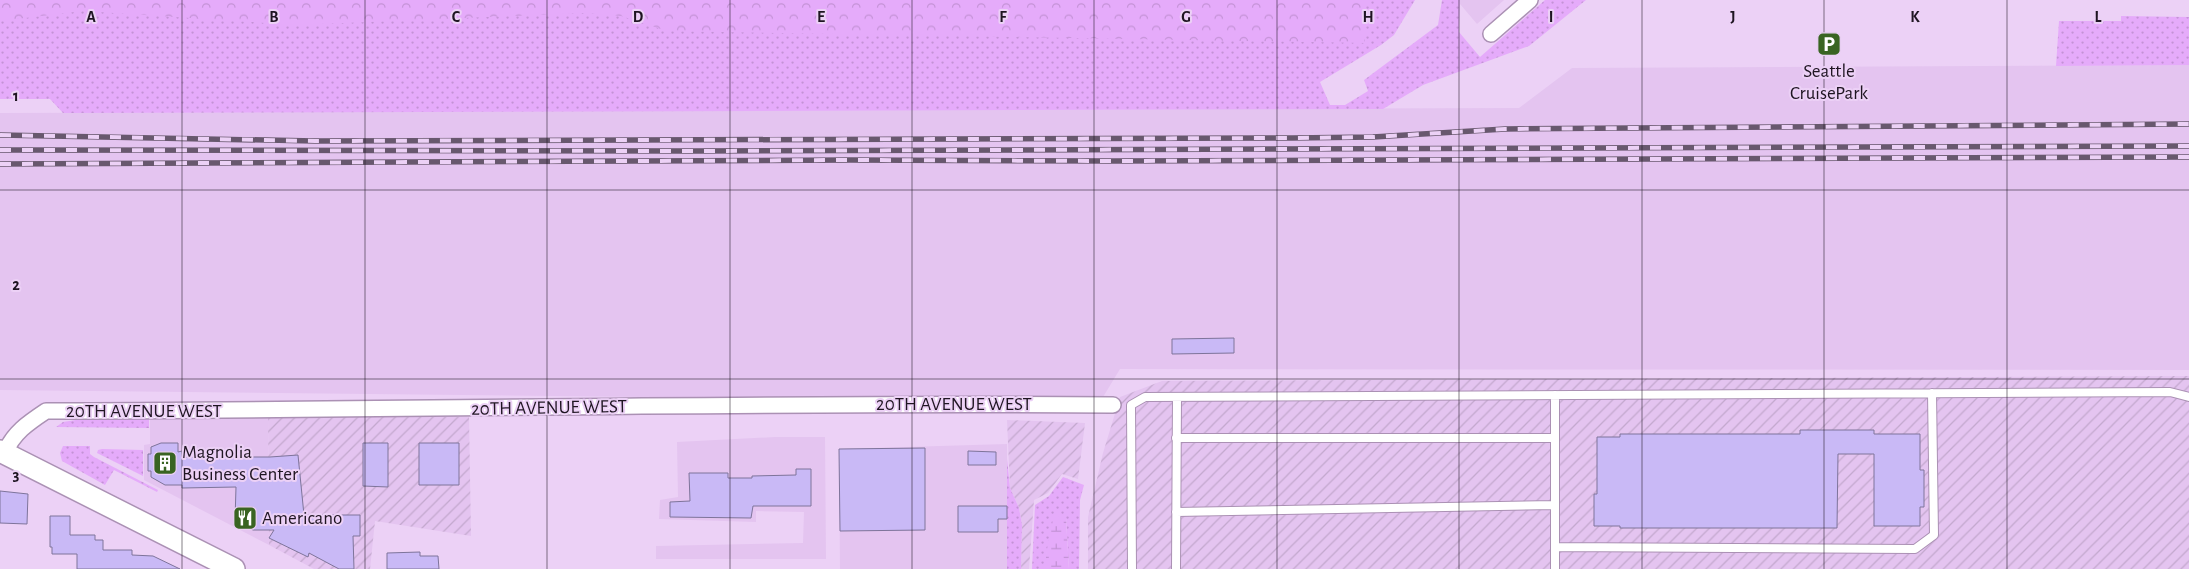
<svg xmlns="http://www.w3.org/2000/svg" width="2189" height="569" font-family="'Alegreya Sans',sans-serif">
  <style>
    .built { fill: #e4c4f0 }
    .industrial { fill: url(#industrial-furrows) }
    .grass { fill: url(#grass-dots) }
    .wetland { fill: url(#wetland-marsh) }
    .park { fill: url(#park-crowns) }
    .building { fill: #c9b9f6; stroke: #7e749a }
    .lines { fill: none; stroke-linecap: round; stroke-linejoin: round }
    .service-casing { stroke: #ab91b4; stroke-width: 10 }
    .minor-casing { stroke: #ab91b4; stroke-width: 18 }
    .secondary-casing { stroke: #ab91b4; stroke-width: 24 }
    .service { stroke: #fff; stroke-width: 8 }
    .minor { stroke: #fff; stroke-width: 15 }
    .secondary { stroke: #fff; stroke-width: 21 }
    .rail-casing { stroke: #68586e; stroke-width: 5.5 }
    .rail { stroke: #ecd1f6; stroke-width: 4; stroke-dasharray: 11; stroke-linecap: butt }
    .grid { fill: none; stroke: #1f1522; stroke-width: 1; stroke-opacity: 0.55 }
    .labels { text-anchor: middle; dominant-baseline: central; stroke-width: 4; stroke-linejoin: round; paint-order: stroke }
    .poi-label { font-size: 19px; fill: #1f1522; stroke: #ecd1f6; text-anchor: start }
    .street-label { font-size: 19px; fill: #1f1522; stroke: #ecd1f6 }
    .grid-label { font-size: 16px; text-anchor: middle; font-weight: bold; fill: #1f1522; stroke: #ecd1f6; stroke-width: 4; stroke-linejoin: round; paint-order: stroke }
  </style>
  <defs>
    <pattern id="industrial-furrows" width="10" height="10" patternUnits="userSpaceOnUse" patternTransform="scale(1.25)"><rect width="10" height="10" fill="#e4c4f0"/><path d="M-1 1l2-2M0 10L10 0M9 11l2-2" fill="none" stroke="#c3a8ce"/></pattern>
    <pattern id="grass-dots" width="8" height="8" patternUnits="userSpaceOnUse" patternTransform="scale(1.25)"><rect width="8" height="8" fill="#e5abfa"/><path d="M2 2h.1M6 6h.1" fill="none" stroke="#c492d6" stroke-width="1.8" stroke-linecap="round"/></pattern>
    <pattern id="wetland-marsh" width="20" height="14" patternUnits="userSpaceOnUse" patternTransform="scale(1.25)"><rect width="20" height="14" fill="#e5abfa"/><path d="M1 5h8M5 5V1M11 12h8M15 12V8" fill="none" stroke="#c492d6"/></pattern>
    <pattern id="park-crowns" width="20" height="18" patternUnits="userSpaceOnUse" patternTransform="scale(1.25)"><rect width="20" height="18" fill="#e5abfa"/><path d="M2 6a3 3 0 1 1 6 0M12 15a3 3 0 1 1 6 0" fill="none" stroke="#c492d6"/></pattern>
  </defs>
  <rect width="100%" height="100%" fill="#ecd1f6"/>
  <!-- built -->
  <path class="built" d="M1460,0H1504L1477,24L1460,4Z
    M2189,65V370L1120,369L1100,402L0,390V113L1519,108L1572,68Z
    M268,416L269,545L144,480V445L150,444V418Z
    M775,437H825L826,559H656V546L803,543L804,512L756,511V522L659,519L660,500L678,497L677,442Z
    M1007,444V569H840L839,449Z"/>
  <!-- industrial -->
  <path class="industrial" d="M2189,376V569H1088V517L1103,453L1120,397L1162,381Z
    M268,416L469,417L471,536L375,521L370,569H314L269,545Z
    M1007,420L1085,423L1078,479L1062,474L1048,493L1034,500L1029,569H1021L1022,525L1019,508L1010,488Z"/>
  <!-- grass -->
  <path class="grass" d="M0,0H1415L1394,35L1381,45L1320,82L1330,105H1345L1368,91L1364,80L1438,25L1442,0H1460L1459,32L1480,57L1545,0H1586L1529,46L1423,85L1383,109L63,113L50,99H0Z
    M2121,16L2189,17V65L2056,66L2059,21H2121Z
    M95,417L149,418V428L56,427L63,422Z
    M63,446H90V454L94,457L158,490L157,492L114,470L105,485L62,461L60,453Z
    M102,449L143,450V476L97,453L98,450Z
    M1007,459L1010,488L1019,508L1022,525L1021,569H1007Z
    M1063,477L1084,485L1080,500L1079,569H1069L1066,518L1046,554V569H1032L1035,505L1049,496Z"/>
  <!-- wetland -->
  <path class="wetland" d="M1054,515L1066,518L1069,569H1046V554Z"/>
  <!-- park -->
  <path class="park" d="M0,0H1365V43L667,31L621,16L585,13L296,25L83,11L0,21Z"/>
  <!-- building -->
  <path class="building" d="M1234,338V353L1172,354V339Z
    M1800,430H1874V434H1920V470H1924V507H1920V526H1874V454H1838L1837,528H1620V526H1594V494H1597V437H1620V434H1800Z
    M161,443H178V452L182,451V457H270L298,455L304,515H360V536H353L354,569H339L309,553L308,557L269,538L274,530H253L235,521L236,487L182,488V485H165L151,477V471H148V454H151V447Z
    M363,443H388V487L363,486Z
    M419,443H459V485H419Z
    M925,448V530L840,531L839,449Z
    M968,451L996,452V465H968Z
    M796,469H811V506H753L751,518L670,517V502L690,501L689,473H728V478H752V476L796,475Z
    M0,491L28,494L27,524L0,523Z
    M958,506H1007V519H998V532H958Z
    M50,516H70V535H95V540H103V550H132V555L153,556L180,569H77V554H52V547H50Z
    M420,552V556H438L439,569H387V553Z"/>
  <g class="lines">
    <!-- service casing -->
    <g class="service-casing">
      <path id="service" d="M1555,395V569
        M1176,438H1555
        M1176,512L1555,505
        M1555,547L1915,549L1934,535L1932,393
        M1132,569L1131,405L1145,397L2170,392L2189,397
        M1176,569L1177,397"/>
    </g>
    <!-- minor casing -->
    <g class="minor-casing">
      <path id="minor" d="M1491,34L1530,0
        M5,453C13,433 28,423 46,411C401,410 757,402 1113,405"/>
    </g>
    <!-- secondary casing -->
    <g class="secondary-casing">
      <path id="secondary" d="M0,451L234,569"/>
    </g>
    <!-- service -->
    <use href="#service" class="service"/>
    <!-- minor -->
    <use href="#minor" class="minor"/>
    <!-- secondary -->
    <use href="#secondary" class="secondary"/>
    <!-- rail casing -->
    <g class="rail-casing">
      <path id="rail" d="M0,135L315,141L1292,138L1373,137L1505,129L2189,124
        M0,150L694,151L2189,146
        M0,164L850,160L1113,161L2189,157"/>
    </g>
    <!-- rail -->
    <use href="#rail" class="rail"/>
  </g>
  <!-- grid -->
  <path class="grid" d="M182,0V569M365,0V569M547,0V569M730,0V569M912,0V569M1094,0V569M1277,0V569M1459,0V569M1642,0V569M1824,0V569M2007,0V569M0,190H2189M0,379H2189"/>
  <!-- icons -->
  <defs>
    <g id="parking-square" transform="scale(1.25)"><rect x="-9" y="-9" width="18" height="18" rx="4" fill="#396422" stroke="#ecd1f6"/><path d="M-3.5-5.5H1a3.5 3.5 0 0 1 0 7H-1V5.5H-3.5ZM-1-3.4V-.6H.8a1.4 1.4 0 0 0 0-2.8Z" fill="#fff"/></g>
    <g id="building-square" transform="scale(1.25)"><rect x="-9" y="-9" width="18" height="18" rx="4" fill="#396422" stroke="#ecd1f6"/><path d="M-4-6H4V6H1V3H-1V6H-4ZM-2.5-4.3h1.7v1.8h-1.7ZM.8-4.3h1.7v1.8H.8ZM-2.5-1h1.7V.8h-1.7ZM.8-1h1.7V.8H.8Z" fill="#fff"/></g>
    <g id="restaurant-square" transform="scale(1.25)"><rect x="-9" y="-9" width="18" height="18" rx="4" fill="#396422" stroke="#ecd1f6"/><path d="M-5-6h1v4h1v-4h1v4h1v-4h1v5L-1.5 .5V6h-2V.5L-5-1ZM5-6V6H3V1.5H1.5Q1.5-4 5-6Z" fill="#fff"/></g>
  </defs>
  <g fill-rule="evenodd">
    <use href="#parking-square" x="1829" y="44"/>
    <use href="#building-square" x="165" y="463"/>
    <use href="#restaurant-square" x="245" y="518"/>
  </g>
  <g class="labels">
    <!-- poi labels -->
    <g class="poi-label">
      <text x="1829" y="71" text-anchor="middle">Seattle<tspan x="1829" dy="22">CruisePark</tspan></text>
      <text x="182" y="452">Magnolia<tspan x="182" dy="22">Business Center</tspan></text>
      <text x="262" y="518">Americano</text>
    </g>
    <!-- street labels -->
    <g class="street-label">
      <text x="954" y="404">20TH AVENUE WEST</text>
      <text transform="translate(549 408) rotate(-1)">20TH AVENUE WEST</text>
      <text x="144" y="411">20TH AVENUE WEST</text>
    </g>
  </g>
  <g class="grid-label">
    <text x="91" y="22">A</text>
    <text x="274" y="22">B</text>
    <text x="456" y="22">C</text>
    <text x="638" y="22">D</text>
    <text x="821" y="22">E</text>
    <text x="1003" y="22">F</text>
    <text x="1186" y="22">G</text>
    <text x="1368" y="22">H</text>
    <text x="1551" y="22">I</text>
    <text x="1733" y="22">J</text>
    <text x="1915" y="22">K</text>
    <text x="2098" y="22">L</text>
    <text x="16" y="101">1</text>
    <text x="16" y="290">2</text>
    <text x="16" y="480">3</text>
  </g>
</svg>
